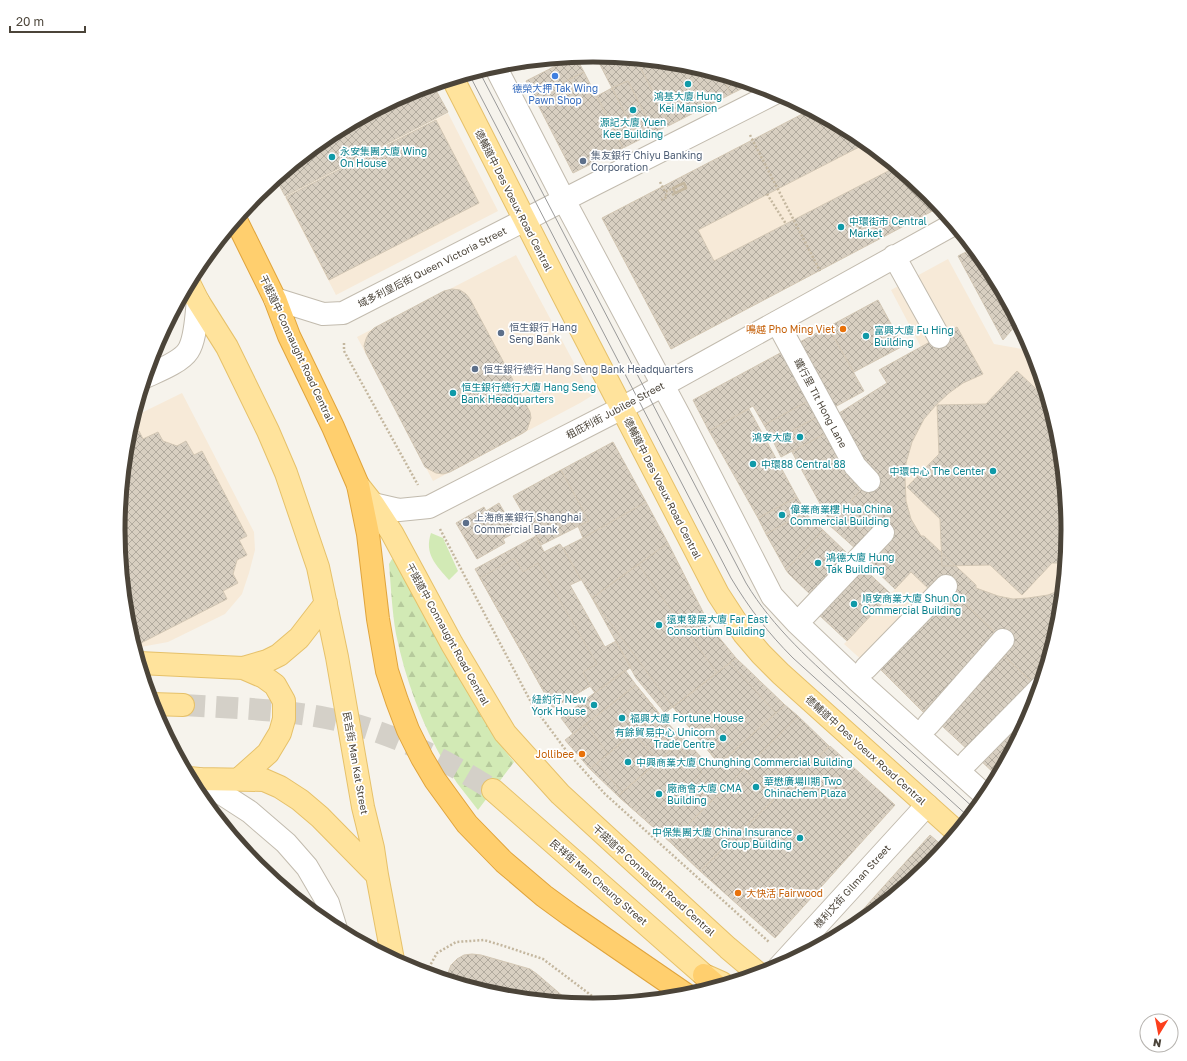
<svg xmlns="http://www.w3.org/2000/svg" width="1187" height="1061" font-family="'Golos Text','Noto Sans TC',sans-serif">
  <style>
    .commercial { fill: #f7ead8 }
    .green { fill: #d2eab5 }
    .forest { fill: url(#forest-firs) }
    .building { fill: url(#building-cross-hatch); stroke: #d3c7b4 }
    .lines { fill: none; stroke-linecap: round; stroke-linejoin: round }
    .major-tunnel { stroke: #d4d0c8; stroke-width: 22; stroke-dasharray: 22 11; stroke-linecap: butt }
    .minor-casing { stroke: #c2bbae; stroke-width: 24 }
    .major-casing { stroke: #e6c16a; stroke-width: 24 }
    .highway-casing { stroke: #e0a43c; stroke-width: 24 }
    .path { stroke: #c4b79f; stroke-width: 2.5; stroke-dasharray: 2 2; stroke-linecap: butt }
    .minor { stroke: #fff; stroke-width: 22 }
    .major { stroke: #ffe39c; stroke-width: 22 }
    .highway { stroke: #ffcf6e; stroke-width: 22 }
    .tram { stroke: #9a9a9a; stroke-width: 1 }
    .shop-dot { fill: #3f7fe0; stroke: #fff; stroke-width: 1.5 }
    .culture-dot { fill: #0f9aa8; stroke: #fff; stroke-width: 1.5 }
    .service-dot { fill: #5c6f8a; stroke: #fff; stroke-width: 1.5 }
    .food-dot { fill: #e8710a; stroke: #fff; stroke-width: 1.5 }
    .labels { text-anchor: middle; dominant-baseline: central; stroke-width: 3.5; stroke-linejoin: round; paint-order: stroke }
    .shop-label { font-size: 10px; fill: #366cbe; stroke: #fff }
    .culture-label { font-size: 10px; fill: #0d838f; stroke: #fff; text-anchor: start }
    .service-label { font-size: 10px; fill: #4e5e75; stroke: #fff; text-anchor: start }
    .street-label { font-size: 10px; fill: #4b4439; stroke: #fff }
    .food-label { font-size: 10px; fill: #c56008; stroke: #fff; text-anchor: end }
    .rim { fill: none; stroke: #4b4439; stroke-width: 5 }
  </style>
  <defs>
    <pattern id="forest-firs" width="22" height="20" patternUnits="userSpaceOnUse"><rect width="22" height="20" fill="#d2eab5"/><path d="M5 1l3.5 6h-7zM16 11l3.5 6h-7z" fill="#b6ca9c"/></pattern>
    <pattern id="building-cross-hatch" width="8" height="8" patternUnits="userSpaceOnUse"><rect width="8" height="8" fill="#d8cfc1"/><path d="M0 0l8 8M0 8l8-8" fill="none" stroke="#b1aa9e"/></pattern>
  </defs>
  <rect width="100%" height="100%" fill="#f6f3ec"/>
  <!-- commercial -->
  <path class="commercial" d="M810,110L858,135L930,194L940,207L671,349L602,218Z
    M448,113L498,211L336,295L285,197Z
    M516,255L587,387L593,395L580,403L433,481L357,337Z
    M948,259L994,344L1033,351L1060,438L1069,531L1060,623L1046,668L1032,682L1007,645L941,580L864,662L844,644L895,589L867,562L876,527L850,502L874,476L836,415L887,383L879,370L921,347L891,290Z
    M182,393L254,532L255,550L249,573L242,594L225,614L168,642L135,648L127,623L118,530L127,438L133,417Z"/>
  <!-- green -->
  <path class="green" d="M431,533L443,538L458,571L449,580C436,565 424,554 431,533Z"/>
  <!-- forest -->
  <path class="forest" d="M398,558L402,562L480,714L502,747L514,762L478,810C471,801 464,792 457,783C427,738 407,687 396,634C392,611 391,587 389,564L392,559Z"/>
  <!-- building -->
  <path class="building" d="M595,55L636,59L670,125L654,132L628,81L612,88Z
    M573,57H576L584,72L534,97L526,81Z
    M636,59L686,64L721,75L731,94L670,125Z
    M584,72L623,148L573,173L534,97Z
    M721,75L751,84L731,94Z
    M628,81L654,132L639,140L612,88Z
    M433,85L448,112L285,196L276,179L330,135L412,91Z
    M612,88L639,140L623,148L597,96Z
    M810,110L858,135L867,143L698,230L714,261L896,167L930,194L940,207L671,349L602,218Z
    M436,120L479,203L329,280L286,197Z
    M974,248L989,267L1025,334L1016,325L1003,340L958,256Z
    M452,289L460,290L466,294L470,299L530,412L531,418L527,430L523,433L450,472L443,474L436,473L425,467L366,353L364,346L366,339L369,333L374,328L444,291Z
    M878,300L903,346L854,372L828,327Z
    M828,327L864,391L833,408L798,343Z
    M957,327L983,374L963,383L949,393L936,405L924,419L912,442L906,463L905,478L906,501L911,519L921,536H924L976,585V588L998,596L1013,599L1028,598L1048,595L1063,589L1060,623L1046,668L1032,682L1001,653L1008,645L941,580L931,591L911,572L895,589L867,562L876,527L850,502L869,481L861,462L836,415L887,383L879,370Z
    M784,351L810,400L764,425L753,406L709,431L693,400Z
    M1017,371L1049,401L1060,438L1069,531L1066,563H1052L1022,595L990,565L942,566L940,519L907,487L939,454L937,405L986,404Z
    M810,400L819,416L773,441L764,425Z
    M749,409L797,497L758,518L709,431Z
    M819,416L828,432L781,457L773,441Z
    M139,431L143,439L158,432L163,441L177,446L186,441L194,455L202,451L247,536L239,540L247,555L237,560L233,574L238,583L223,591L227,599L141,643L137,636L132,638L127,623L118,530L127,438Z
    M828,432L860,491L830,522L792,452Z
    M613,442L646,502L583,538L578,526L589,521L561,470Z
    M561,470L589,521L541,545L513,496Z
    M797,497L806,512L766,534L758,518Z
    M646,502L668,543L592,598L563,548L583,538Z
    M850,502L876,527L856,549L828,524Z
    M499,503L516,532L503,539L505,543L477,559L456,523L484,507L486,511Z
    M806,512L809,517L823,530L786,570L766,534Z
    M823,530L850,556L812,596L789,574L786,570Z
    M536,536L544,552L560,544L563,548L581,580L570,585L605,647L616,641L631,667L595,693L590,686L553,708L475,569Z
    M668,543L703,612L712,629L736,658L665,713L636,678L592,598Z
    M515,558L523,572L538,563L597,664L583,672L590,686L553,708L480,578Z
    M638,564L717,673L673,707L592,598Z
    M862,567L891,594L847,641L818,614Z
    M952,591L998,636L923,712L878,667Z
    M1001,653L1032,682L968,750L940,724Z
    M736,658L785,705L719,764L673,707Z
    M730,663L776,713L719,764L673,707Z
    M625,670L636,685L573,734L561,718Z
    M636,685L658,712L608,754L586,724Z
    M636,685L658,712L590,769L565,740Z
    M1036,702L1033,713L998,777L979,759Z
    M785,705L798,716L670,842L618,796L684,738L699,755L715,768Z
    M658,712L683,740L618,796L590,769Z
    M798,716L829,746L700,871L670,842Z
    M633,733L659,761L622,792L597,763Z
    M677,745L702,772L689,785L707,806L670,842L618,796Z
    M830,746L895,805L775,938L700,871Z
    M744,769L774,799L700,871L670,842Z
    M930,835L945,848L930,867L884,904L875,896Z
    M875,896L884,904L857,926L852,922Z
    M852,922L857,926L839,936Z
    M472,954L481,955L530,969L537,974L572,1004L501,997L448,981V973L451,965L457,959L464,955Z"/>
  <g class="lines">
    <!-- major-tunnel -->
    <path class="major-tunnel" d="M183,705C231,708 279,709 326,718C386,729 441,757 493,790"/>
    <!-- minor casing -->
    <g class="minor-casing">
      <path id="minor" d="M495,66L564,200L680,417L772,596L797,623L857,680L987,797
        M894,256L939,337
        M275,299L323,314L343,313L593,185L777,92
        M777,322L855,466L869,481
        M145,377C158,371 181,362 188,351C196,339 196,315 198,301
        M373,504L399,510L429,507L622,408L954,224
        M806,614L883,533
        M866,668L946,586
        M928,725L1003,640
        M968,761L1041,687
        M199,779L250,812L286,843L307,867L328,903L336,929
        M778,968L927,805"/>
    </g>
    <!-- major casing -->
    <g class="major-casing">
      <path id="major" d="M453,79L560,289L718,594L744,634L761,654L781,674L958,833
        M189,283L198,301L227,347L268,431L286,473L318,567L337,657L363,807L373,848L377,875L393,960
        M358,485L373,504L392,533L452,644L505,733L560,794L728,948L760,975
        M139,663L243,668L267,661L279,655L299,638L326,603
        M152,704L183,705
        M189,778L199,779L264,780L280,787L300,800L320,817L377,875
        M239,779L268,753L280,733L284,719V701L275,685L264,677L243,668
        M493,790L704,975L722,983"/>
    </g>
    <!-- highway casing -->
    <g class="highway-casing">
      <path id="highway" d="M236,220L275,299L289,336L333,427L358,485L368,534L378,619L387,671L397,701L408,730L422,758L435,780L467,824L504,862L544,896L570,915L688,996
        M704,975L718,987"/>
    </g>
    <!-- path -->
    <path class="path" d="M523,69L540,60
      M750,135L820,271
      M660,182L665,192L684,183L686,188L675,193L673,188L684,183L686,188L675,193L673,188L684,183L686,188L675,193L673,188L684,183L686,188L672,195
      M767,194L786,224
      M661,200L667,197L665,192
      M344,343V351L418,485
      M440,529L533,706L568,753L605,794L769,942
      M428,975L427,971L437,953L456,942L484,940L504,946L543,959L604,1005"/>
    <!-- minor -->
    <use href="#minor" class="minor"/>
    <!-- major -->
    <use href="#major" class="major"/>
    <!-- highway -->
    <use href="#highway" class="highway"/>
    <!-- tram -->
    <path class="tram" d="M479,71L746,583C773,628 813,663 852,698C893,736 935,772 976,810
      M469,74L731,578C749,608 768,633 793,658L970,818"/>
  </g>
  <!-- markers -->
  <circle class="shop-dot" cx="555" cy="76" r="4"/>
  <g class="culture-dot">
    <circle cx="688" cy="84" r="4"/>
    <circle cx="633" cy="110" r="4"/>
    <circle cx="332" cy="157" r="4"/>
    <circle cx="841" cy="227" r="4"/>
    <circle cx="866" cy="336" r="4"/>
    <circle cx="453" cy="393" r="4"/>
    <circle cx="800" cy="437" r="4"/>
    <circle cx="753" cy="464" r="4"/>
    <circle cx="993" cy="471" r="4"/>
    <circle cx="782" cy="515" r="4"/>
    <circle cx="818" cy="563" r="4"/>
    <circle cx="854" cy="604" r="4"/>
    <circle cx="659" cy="625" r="4"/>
    <circle cx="594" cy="705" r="4"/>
    <circle cx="622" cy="718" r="4"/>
    <circle cx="723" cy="738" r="4"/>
    <circle cx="628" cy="762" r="4"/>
    <circle cx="756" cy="787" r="4"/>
    <circle cx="659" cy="794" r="4"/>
    <circle cx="800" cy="838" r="4"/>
  </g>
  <g class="service-dot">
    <circle cx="583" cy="161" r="4"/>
    <circle cx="501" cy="333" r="4"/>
    <circle cx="475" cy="369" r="4"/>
    <circle cx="466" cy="523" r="4"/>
  </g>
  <g class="food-dot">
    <circle cx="843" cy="329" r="4"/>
    <circle cx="582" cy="754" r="4"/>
    <circle cx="738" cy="893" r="4"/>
  </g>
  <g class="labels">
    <!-- shop labels -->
    <g class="shop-label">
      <text x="555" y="88">德榮大押 Tak Wing<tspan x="555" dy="12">Pawn Shop</tspan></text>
    </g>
    <!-- culture labels -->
    <g class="culture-label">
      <text x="688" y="96" text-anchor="middle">鴻基大廈 Hung<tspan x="688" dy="12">Kei Mansion</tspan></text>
      <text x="633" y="122" text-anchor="middle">源記大廈 Yuen<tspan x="633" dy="12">Kee Building</tspan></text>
      <text x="340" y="151">永安集團大廈 Wing<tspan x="340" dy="12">On House</tspan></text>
      <text x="849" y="221">中環街市 Central<tspan x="849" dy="12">Market</tspan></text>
      <text x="874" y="330">富興大廈 Fu Hing<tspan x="874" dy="12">Building</tspan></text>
      <text x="461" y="387">恒生銀行總行大廈 Hang Seng<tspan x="461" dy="12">Bank Headquarters</tspan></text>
      <text x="792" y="437" text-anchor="end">鴻安大廈</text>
      <text x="761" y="464">中環88 Central 88</text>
      <text x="985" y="471" text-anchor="end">中環中心 The Center</text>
      <text x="790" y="509">偉業商業樓 Hua China<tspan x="790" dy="12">Commercial Building</tspan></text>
      <text x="826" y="557">鴻德大廈 Hung<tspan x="826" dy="12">Tak Building</tspan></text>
      <text x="862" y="598">順安商業大廈 Shun On<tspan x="862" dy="12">Commercial Building</tspan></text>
      <text x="667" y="619">遠東發展大廈 Far East<tspan x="667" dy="12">Consortium Building</tspan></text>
      <text x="586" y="699" text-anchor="end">紐約行 New<tspan x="586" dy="12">York House</tspan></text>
      <text x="630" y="718">福興大廈 Fortune House</text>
      <text x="715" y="732" text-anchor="end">有餘貿易中心 Unicorn<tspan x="715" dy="12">Trade Centre</tspan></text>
      <text x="636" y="762">中興商業大廈 Chunghing Commercial Building</text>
      <text x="764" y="781">華懋廣場II期 Two<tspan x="764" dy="12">Chinachem Plaza</tspan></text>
      <text x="667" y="788">廠商會大廈 CMA<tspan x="667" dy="12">Building</tspan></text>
      <text x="792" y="832" text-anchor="end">中保集團大廈 China Insurance<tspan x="792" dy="12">Group Building</tspan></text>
    </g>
    <!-- service labels -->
    <g class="service-label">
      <text x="591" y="155">集友銀行 Chiyu Banking<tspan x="591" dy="12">Corporation</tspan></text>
      <text x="509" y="327">恒生銀行 Hang<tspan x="509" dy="12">Seng Bank</tspan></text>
      <text x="483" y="369">恒生銀行總行 Hang Seng Bank Headquarters</text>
      <text x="474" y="517">上海商業銀行 Shanghai<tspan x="474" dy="12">Commercial Bank</tspan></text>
    </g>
    <!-- street labels -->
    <g class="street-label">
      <text transform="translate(514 200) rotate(63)">德輔道中 Des Voeux Road Central</text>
      <text transform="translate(432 267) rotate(-27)">域多利皇后街 Queen Victoria Street</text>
      <text transform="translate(297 348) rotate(65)">干諾道中 Connaught Road Central</text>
      <text transform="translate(821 403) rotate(62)">鐵行里 Tit Hong Lane</text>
      <text transform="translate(615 410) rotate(-28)">租庇利街 Jubilee Street</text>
      <text transform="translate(663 488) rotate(63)">德輔道中 Des Voeux Road Central</text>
      <text transform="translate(448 634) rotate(61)">干諾道中 Connaught Road Central</text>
      <text transform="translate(866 750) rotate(42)">德輔道中 Des Voeux Road Central</text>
      <text transform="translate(356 763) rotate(80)">民吉街 Man Kat Street</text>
      <text transform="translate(654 880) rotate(42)">干諾道中 Connaught Road Central</text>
      <text transform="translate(599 882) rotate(41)">民祥街 Man Cheung Street</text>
      <text transform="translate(852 886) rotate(-48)">機利文街 Gilman Street</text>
    </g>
    <!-- food labels -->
    <g class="food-label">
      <text x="835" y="329">鳴越 Pho Ming Viet</text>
      <text x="574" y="754">Jollibee</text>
      <text x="746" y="893" text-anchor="start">大快活 Fairwood</text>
    </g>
  </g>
  <!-- crop -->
  <path d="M0 0H1187V1061H0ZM125 530a468 468 0 1 1 936 0a468 468 0 1 1-936 0Z" fill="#fff" fill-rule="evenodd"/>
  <path class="rim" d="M125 530a468 468 0 1 1 936 0a468 468 0 1 1-936 0Z"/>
  <!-- north arrow -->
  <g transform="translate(1159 1033) rotate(190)"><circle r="19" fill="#ffffff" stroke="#b7b4b0"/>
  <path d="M0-3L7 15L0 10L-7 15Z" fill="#fc3f1d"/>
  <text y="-6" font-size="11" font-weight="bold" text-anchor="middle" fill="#4b4439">N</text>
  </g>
  <!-- scale -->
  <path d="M10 26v6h75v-6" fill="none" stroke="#4b4439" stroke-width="2"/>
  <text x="16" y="26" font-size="12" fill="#4b4439" stroke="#ffffff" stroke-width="3" paint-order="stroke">20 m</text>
</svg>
